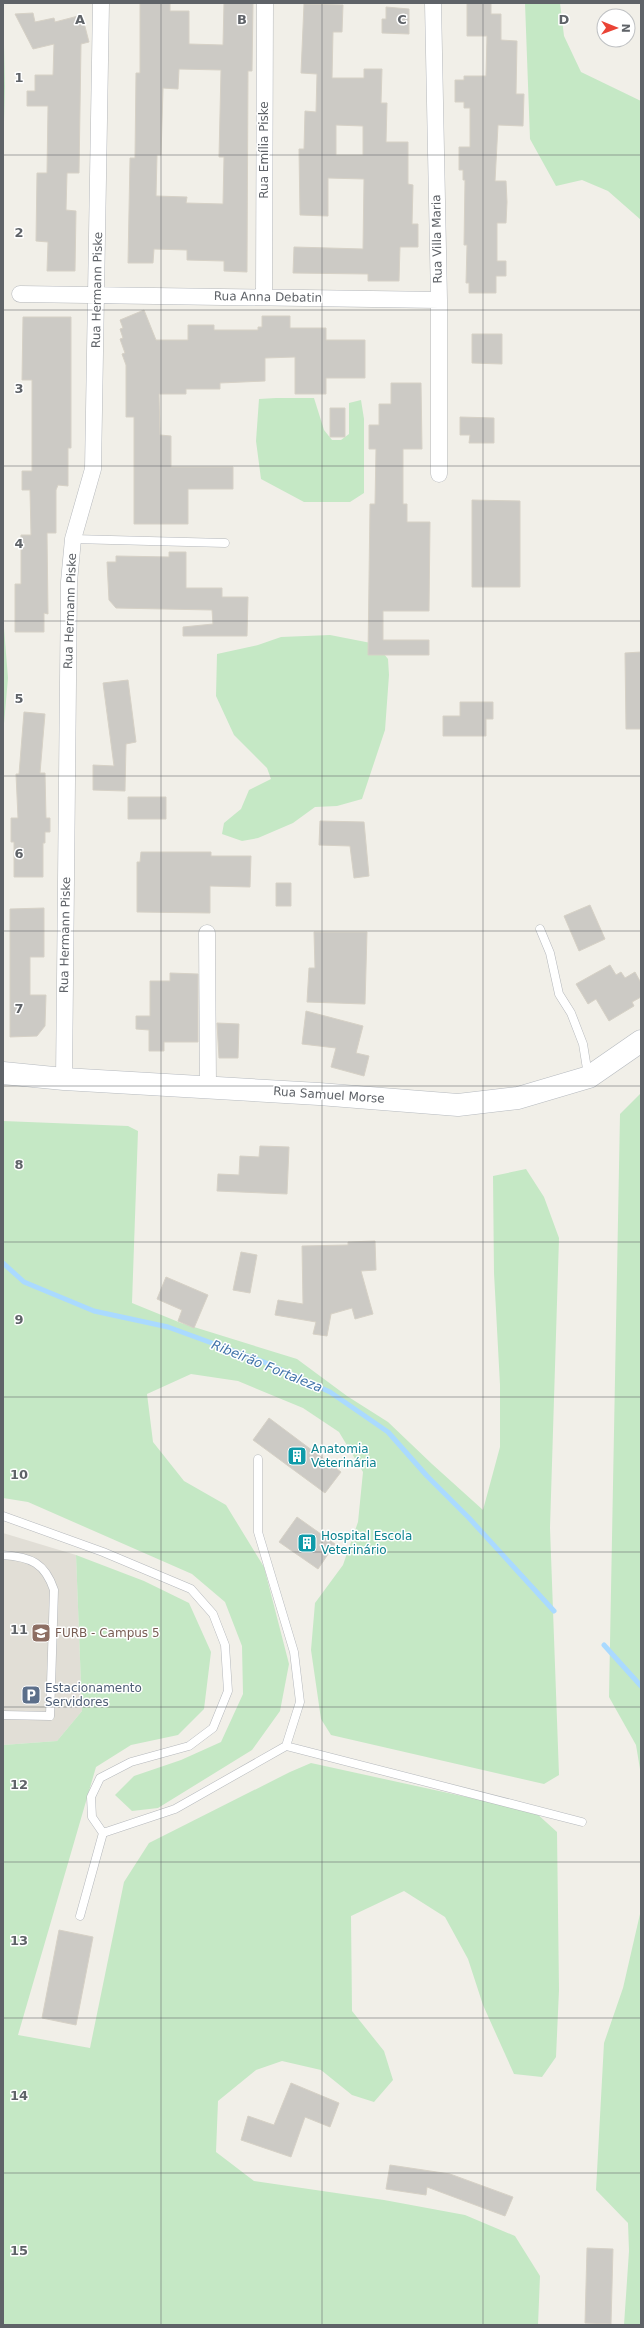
<svg xmlns="http://www.w3.org/2000/svg" width="644" height="2328" font-family="'DejaVu Sans',sans-serif">
  <style>
    .education { fill: #e1ded6 }
    .green { fill: #c5e8c5 }
    .lines { fill: none; stroke-linecap: round; stroke-linejoin: round }
    .stream { stroke: #aadaff; stroke-width: 5 }
    .building { fill: #cccac5; stroke: #d6d1c6; fill-rule: evenodd }
    .lane-casing { stroke: #b5b8bc; stroke-width: 9 }
    .street-casing { stroke: #b5b8bc; stroke-width: 17 }
    .secondary-casing { stroke: #b6babf; stroke-width: 23 }
    .lane { stroke: #fff; stroke-width: 8 }
    .street { stroke: #fff; stroke-width: 16 }
    .secondary { stroke: #fff; stroke-width: 22 }
    .grid { fill: none; stroke: #5f6368; stroke-width: 1; stroke-opacity: 0.55 }
    .labels { text-anchor: middle; dominant-baseline: central; stroke-width: 3; stroke-linejoin: round; paint-order: stroke }
    .street-label { font-size: 12px; fill: #5f6368; stroke: #fff }
    .culture-label { font-size: 12px; fill: #0d838f; stroke: #fff; text-anchor: start }
    .education-label { font-size: 12px; fill: #785e54; stroke: #fff; text-anchor: start }
    .service-label { font-size: 12px; fill: #4e5e75; stroke: #fff; text-anchor: start }
    .water-label { font-size: 13px; font-style: italic; fill: #4174aa; stroke: #fff }
    .grid-label { font-size: 13px; text-anchor: middle; font-weight: bold; fill: #5f6368; stroke: #fff; stroke-width: 3; stroke-linejoin: round; paint-order: stroke }
  </style>
  <rect width="100%" height="100%" fill="#f1efe8"/>
  <!-- education -->
  <path class="education" d="M3,1533L76,1555L82,1711L57,1741L3,1745Z"/>
  <!-- green -->
  <path class="green" d="M3,3L5,86L3,158Z
    M525,3H560L564,36L581,72L641,101V220L608,191L582,180L556,186L530,139Z
    M276,398H314L324,430L332,440H341L349,434V403L361,400L364,419V493L350,502H304L261,479L256,441L259,399Z
    M3,616L8,678L3,735Z
    M330,635L376,644L388,659L389,675L385,730L362,799L337,806L315,807L293,823L258,838L242,841L222,834L224,823L241,809L249,790L271,779L267,768L234,735L216,696L217,654L258,645L281,637Z
    M641,1093V1775L636,1745L609,1697L620,1114Z
    M3,1121L128,1126L138,1131L132,1303L181,1323L297,1359L347,1396L388,1422L432,1464L483,1510L500,1447V1385L494,1273L493,1176L526,1169L544,1197L559,1238L550,1528L559,1775L544,1784L331,1735L321,1719L311,1650L315,1603L343,1565L358,1522L363,1472L339,1432L303,1408L238,1381L191,1374L147,1394L153,1442L184,1481L226,1505L264,1567L289,1664L280,1711L252,1750L158,1808L132,1811L115,1795L134,1776L181,1760L221,1742L243,1694L242,1646L225,1602L192,1574L28,1502L3,1498Z
    M76,1555L144,1581L189,1603L211,1652L204,1709L178,1735L131,1745L96,1767L18,2035L90,2048L124,1882L149,1843L290,1772L311,1763L535,1812L557,1832L559,1990L556,2057L542,2077L514,2074L483,2005L468,1959L445,1917L404,1891L351,1916L352,2011L384,2051L393,2080L374,2102L352,2095L321,2070L282,2061L256,2070L218,2101L216,2152L254,2181L384,2200L465,2215L515,2236L540,2276L538,2325H3V1745L57,1741L82,1711Z
    M641,1897V2325H624L629,2251L628,2223L596,2190L604,2043L623,1988L640,1914Z"/>
  <g class="lines">
    <!-- stream -->
    <path class="stream" d="M3,1263L24,1282L94,1311L168,1327L264,1362L330,1392L388,1432L427,1476L469,1518L554,1611
      M604,1645L641,1686"/>
  </g>
  <!-- building -->
  <path class="building" d="M140,3H170V11H189V44L223,45L224,3H253L252,71H248L247,272L224,271V261L187,260V250L154,249L153,263H128L130,158H135L136,73H140ZM179,69L221,70L219,157H224L223,204L186,203L187,197L156,196L157,155H161L163,88L178,89Z
    M467,3H491V14H501V40L517,41L516,94H524L523,126L498,125L495,181H506L507,202L506,223H497V261H506V276H496V293H469V283H466L467,245H464L465,180H463V170H459V147H470V108H464V102H455V80H464V76H486L487,36H467Z
    M304,4L343,5L342,32H333L332,78H364V69H382L381,103H387L386,142H408V184L413,185L412,224H418V247H400L399,281H368V274L293,273L294,247L363,249L364,179L328,178V216L300,215L299,149H304L305,111L316,112L317,74L301,73ZM336,125L363,126V155H336Z
    M386,7L409,9V34L382,33V19H386Z
    M33,13L35,22L54,18L55,22L82,15L89,42L81,44L79,173H67L66,210L76,211L75,271H47L48,242L36,241L37,173H47L48,106H27V91H35V75H53L54,44L33,49L15,14Z
    M144,310L156,340H188V325H214V330H258V327H262V316H290V328H326V340H365V378H326V394H295V357L265,358V381L220,383V389H186V394H159L160,435L171,436V467H233V489H188V524H134V417H126V365L122,354L125,353L120,339L123,338L120,329L123,328L120,320Z
    M23,317H71V448H68V486L58,485L56,490V533H47L48,614L44,613V632H15V584H21V535H31L30,490H22V471H32V380H22Z
    M472,334H502V364L472,363Z
    M391,383H421L422,449H403V504H407V522H430L429,611H383V640H429V655H368L370,504H375L376,449H369V425H379V404H391Z
    M330,408H345V437H330Z
    M460,417L494,418V443H469L470,435H460Z
    M472,500L520,501V587H472Z
    M169,552H186V588H222V597H248L247,636H183V627L213,624L212,610L116,608L109,600L107,562H116V556L169,557Z
    M641,652V729H626L625,653Z
    M128,680L136,742L126,744L125,791L93,790V765L114,766L103,683Z
    M460,702H493V719H486V736H443V716H460Z
    M24,712L45,714L40,773H45L46,818H50V832H45V843H43V877H14V842H11V818H18L16,774H19Z
    M128,797H166V819H128Z
    M320,821L364,822L369,876L354,878L350,846L319,845Z
    M141,852H211V856H251L250,887L210,886V913L137,912V862H140Z
    M276,883H291V906H276Z
    M590,905L605,939L579,951L564,916Z
    M44,908V957H30V995H46L45,1026L37,1036L10,1037V909Z
    M314,932H367L365,1004L307,1002L309,968H315Z
    M610,965L616,975L621,972L625,978L635,972L641,983V997L632,1002L634,1006L609,1021L596,999L588,1004L576,984Z
    M170,973L198,974V1042H164V1051H149V1030L136,1029V1016H150V981H170Z
    M306,1011L363,1026L356,1053L369,1056L364,1076L331,1067L336,1048L302,1044Z
    M217,1023L239,1024L238,1058H219Z
    M260,1146L289,1147L287,1194L217,1191L218,1174L239,1175L240,1156L259,1157Z
    M375,1241L376,1270L361,1271L373,1314L355,1319L352,1308L331,1314L327,1336L313,1334L316,1322L275,1315L278,1300L303,1304L302,1246L348,1245V1242Z
    M241,1252L257,1255L250,1293L233,1290Z
    M166,1277L208,1295L194,1328L178,1321L182,1310L157,1299Z
    M269,1418L341,1472L325,1493L253,1440Z
    M297,1517L335,1544L318,1569L279,1542Z
    M59,1930L93,1937L76,2025L42,2018Z
    M291,2083L339,2103L330,2127L305,2117L291,2157L241,2140L248,2116L274,2125Z
    M390,2165L450,2174L513,2197L505,2216L427,2187L426,2195L386,2189Z
    M587,2248L613,2249L611,2324L585,2323Z"/>
  <g class="lines">
    <!-- lane casing -->
    <g class="lane-casing">
      <path id="lane" d="M73,539L225,543
        M540,929L550,953L559,994L571,1013L583,1044L588,1075
        M3,1516L103,1552L191,1589L213,1614L225,1645L228,1691L213,1728L189,1746L131,1762L100,1778L91,1797L92,1817L103,1833L80,1916
        M3,1555C31,1557 45,1563 54,1590L50,1716L3,1715
        M286,1746L582,1822
        M103,1833L175,1809L286,1746L300,1702L294,1652L258,1532V1459"/>
    </g>
    <!-- street casing -->
    <g class="street-casing">
      <path id="street" d="M433,3L439,300V474
        M20,294L439,300
        M264,297L265,3
        M207,933L208,1087
        M64,1079L69,582L73,539L93,469L101,3"/>
    </g>
    <!-- secondary casing -->
    <g class="secondary-casing">
      <path id="secondary" d="M3,1073L64,1079L319,1094L458,1105L518,1098L589,1077L641,1041"/>
    </g>
    <!-- lane -->
    <use href="#lane" class="lane"/>
    <!-- street -->
    <use href="#street" class="street"/>
    <!-- secondary -->
    <use href="#secondary" class="secondary"/>
  </g>
  <!-- grid -->
  <path class="grid" d="M161,3V2325M322,3V2325M483,3V2325M3,155H641M3,310H641M3,466H641M3,621H641M3,776H641M3,931H641M3,1086H641M3,1242H641M3,1397H641M3,1552H641M3,1707H641M3,1862H641M3,2018H641M3,2173H641"/>
  <!-- icons -->
  <defs>
    <g id="building-square" transform="scale(1)"><rect x="-9" y="-9" width="18" height="18" rx="4" fill="#0f9aa8" stroke="#fff"/><path d="M-4-6H4V6H1V3H-1V6H-4ZM-2.5-4.3h1.7v1.8h-1.7ZM.8-4.3h1.7v1.8H.8ZM-2.5-1h1.7V.8h-1.7ZM.8-1h1.7V.8H.8Z" fill="#fff"/></g>
    <g id="university-square" transform="scale(1)"><rect x="-9" y="-9" width="18" height="18" rx="4" fill="#8d6e63" stroke="#fff"/><path d="M0-5L7-2L0 1L-7-2ZM-4 1L0 2.5L4 1V4Q0 6-4 4Z" fill="#fff"/></g>
    <g id="parking-square" transform="scale(1)"><rect x="-9" y="-9" width="18" height="18" rx="4" fill="#5c6f8a" stroke="#fff"/><path d="M-3.5-5.5H1a3.5 3.5 0 0 1 0 7H-1V5.5H-3.5ZM-1-3.4V-.6H.8a1.4 1.4 0 0 0 0-2.8Z" fill="#fff"/></g>
  </defs>
  <g fill-rule="evenodd">
    <use href="#building-square" x="297" y="1456"/>
    <use href="#building-square" x="307" y="1543"/>
    <use href="#university-square" x="41" y="1633"/>
    <use href="#parking-square" x="31" y="1695"/>
  </g>
  <g class="labels">
    <!-- street labels -->
    <g class="street-label">
      <text transform="translate(264 150) rotate(-90)">Rua Emília Piske</text>
      <text transform="translate(437 239) rotate(-91)">Rua Villa Maria</text>
      <text transform="translate(97 290) rotate(-89)">Rua Hermann Piske</text>
      <text transform="translate(268 297) rotate(1)">Rua Anna Debatin</text>
      <text transform="translate(70 611) rotate(-88)">Rua Hermann Piske</text>
      <text transform="translate(65 935) rotate(-89)">Rua Hermann Piske</text>
      <text transform="translate(329 1095) rotate(4)">Rua Samuel Morse</text>
    </g>
    <!-- culture labels -->
    <g class="culture-label">
      <text x="311" y="1449">Anatomia<tspan x="311" dy="14">Veterinária</tspan></text>
      <text x="321" y="1536">Hospital Escola<tspan x="321" dy="14">Veterinário</tspan></text>
    </g>
    <!-- education labels -->
    <g class="education-label">
      <text x="55" y="1633">FURB - Campus 5</text>
    </g>
    <!-- service labels -->
    <g class="service-label">
      <text x="45" y="1688">Estacionamento<tspan x="45" dy="14">Servidores</tspan></text>
    </g>
    <!-- water labels -->
    <g class="water-label">
      <text transform="translate(267 1366) rotate(22)">Ribeirão Fortaleza</text>
    </g>
  </g>
  <g class="grid-label">
    <text x="80" y="24">A</text>
    <text x="242" y="24">B</text>
    <text x="402" y="24">C</text>
    <text x="564" y="24">D</text>
    <text x="19" y="82">1</text>
    <text x="19" y="237">2</text>
    <text x="19" y="393">3</text>
    <text x="19" y="548">4</text>
    <text x="19" y="703">5</text>
    <text x="19" y="858">6</text>
    <text x="19" y="1013">7</text>
    <text x="19" y="1169">8</text>
    <text x="19" y="1324">9</text>
    <text x="19" y="1479">10</text>
    <text x="19" y="1634">11</text>
    <text x="19" y="1789">12</text>
    <text x="19" y="1945">13</text>
    <text x="19" y="2100">14</text>
    <text x="19" y="2255">15</text>
  </g>
  <!-- border -->
  <rect width="644" height="2328" fill="none" stroke="#5f6368" stroke-width="8"/>
  <!-- north arrow -->
  <g transform="translate(616 28) rotate(91)"><circle r="19" fill="#ffffff" stroke="#bfc1c3"/>
  <path d="M0-3L7 15L0 10L-7 15Z" fill="#ea4335"/>
  <text y="-6" font-size="11" font-weight="bold" text-anchor="middle" fill="#5f6368">N</text>
  </g>
</svg>
